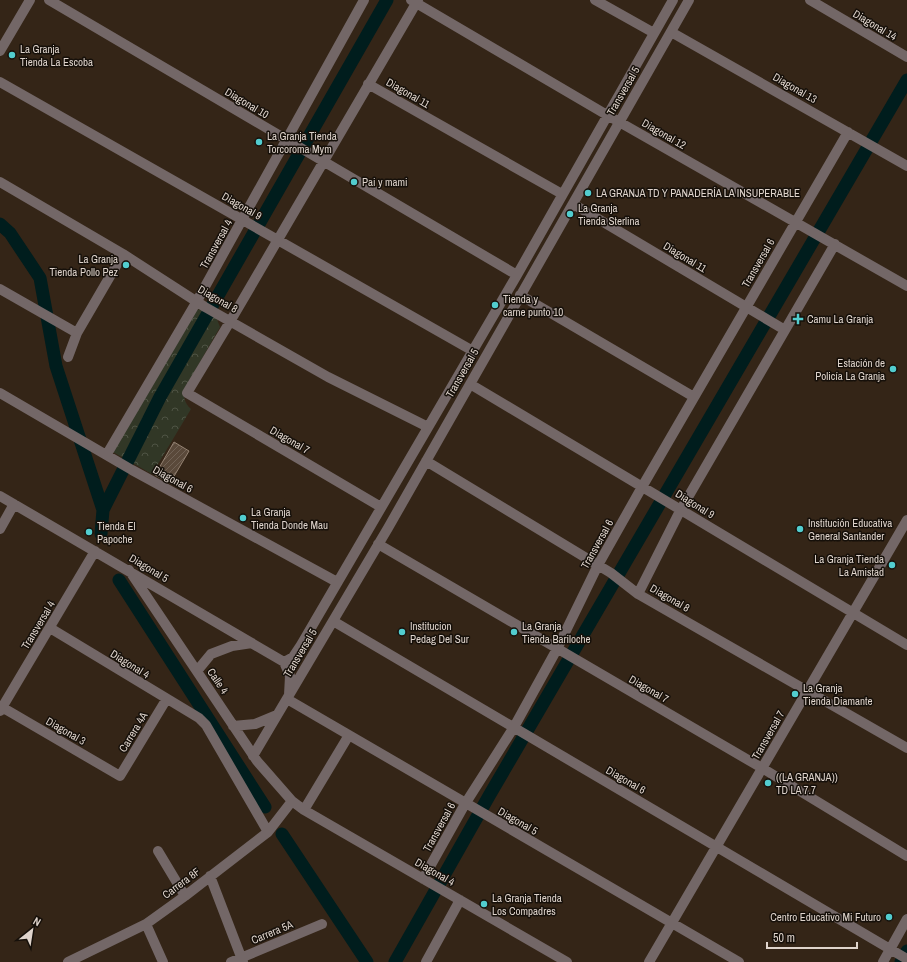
<svg xmlns="http://www.w3.org/2000/svg" width="907" height="962" font-family="'Archivo Narrow',sans-serif">
  <style>
    .forest { fill: url(#forest-crowns) }
    .lines { fill: none; stroke-linecap: round; stroke-linejoin: round }
    .canal { stroke: #001d1d; stroke-width: 13 }
    .building { fill: url(#building-hatch); stroke: #948272 }
    .minor { stroke: #736767; stroke-width: 10 }
    .poi-dot { fill: #52cdcf; stroke: #16100a; stroke-width: 1.5 }
    .labels { text-anchor: middle; dominant-baseline: central; stroke-width: 3; stroke-linejoin: round; paint-order: stroke }
    .street-label { font-size: 11px; fill: #dfd4cc; stroke: #16100a }
    .poi-label { font-size: 11px; fill: #dfd4cc; stroke: #16100a; text-anchor: start }
  </style>
  <defs>
    <pattern id="forest-crowns" width="20" height="18" patternUnits="userSpaceOnUse"><rect width="20" height="18" fill="#313726"/><path d="M2 6a3 3 0 1 1 6 0M12 15a3 3 0 1 1 6 0" fill="none" stroke="#4e5344"/></pattern>
    <pattern id="building-hatch" width="6" height="6" patternUnits="userSpaceOnUse"><rect width="6" height="6" fill="#5a493a"/><path d="M-1 1l2-2M0 6l6-6M5 7l2-2" fill="none" stroke="#716255"/></pattern>
  </defs>
  <rect width="100%" height="100%" fill="#342517"/>
  <!-- forest -->
  <path class="forest" d="M204,309L216,317L220,327L185,388C183,396 184,403 191,409L152,474L113,452L193,310Z"/>
  <g class="lines">
    <!-- canal -->
    <path class="canal" d="M0,224L10,233L40,278L56,366L103,510L101,534
      M103,510L160,397L387,0
      M119,580L265,807
      M282,834L367,962
      M395,962L489,796L907,80
      M901,962L907,951"/>
  </g>
  <!-- building -->
  <path class="building" d="M174,442L189,451L170,483L155,475Z"/>
  <g class="lines">
    <!-- minor -->
    <path class="minor" d="M49,0L517,275
      M411,0L607,115L907,286
      M595,0L654,33
      M810,0L907,57
      M671,32L907,166
      M0,51L30,0
      M0,82L473,351
      M368,84L562,194
      M0,182L123,254L205,307L328,377L428,427
      M573,204L785,330
      M0,289L77,333
      M520,295L694,397
      M68,357L77,333L123,254
      M470,384L907,645
      M0,393L132,470L337,582
      M107,454L197,301L364,0
      M426,461L611,573L638,594L907,748
      M0,496L284,662
      M381,507L187,393L231,320L418,0
      M0,529L14,504
      M378,544L762,768L907,856
      M129,570L257,761L292,801L304,810L567,962
      M638,594L680,511L835,244
      M333,621L907,959
      M50,628L199,718L206,725L268,832
      M284,662L293,657L301,645L517,275L673,0
      M284,662L290,676L289,695
      M197,671L211,654L232,646L252,643
      M287,699L739,962
      M0,706L120,776L166,700
      M0,711L95,551
      M233,726L255,724L277,715
      M253,756L388,528L689,0
      M304,810L349,735
      M158,851L185,896
      M210,876L243,962
      M423,879L465,804L514,727L557,649L598,565L642,487L848,132
      M146,924L163,962
      M68,962L146,924L185,896L268,832L292,801
      M231,962L322,924
      M426,962L460,900
      M649,962L907,520
      M883,962L907,919"/>
  </g>
  <!-- markers -->
  <g class="poi-dot">
    <circle cx="12" cy="55" r="4"/>
    <circle cx="259" cy="142" r="4"/>
    <circle cx="354" cy="182" r="4"/>
    <circle cx="588" cy="193" r="4"/>
    <circle cx="570" cy="214" r="4"/>
    <circle cx="126" cy="265" r="4"/>
    <circle cx="495" cy="305" r="4"/>
    <path d="M796 313h4v4h4v4h-4v4h-4v-4h-4v-4h4z"/>
    <circle cx="893" cy="369" r="4"/>
    <circle cx="243" cy="518" r="4"/>
    <circle cx="800" cy="529" r="4"/>
    <circle cx="89" cy="532" r="4"/>
    <circle cx="892" cy="565" r="4"/>
    <circle cx="402" cy="632" r="4"/>
    <circle cx="514" cy="632" r="4"/>
    <circle cx="795" cy="694" r="4"/>
    <circle cx="768" cy="783" r="4"/>
    <circle cx="484" cy="904" r="4"/>
    <circle cx="889" cy="917" r="4"/>
  </g>
  <g class="labels">
    <!-- street labels -->
    <g class="street-label">
      <text transform="translate(875 25) rotate(31)">Diagonal 14</text>
      <text transform="translate(795 88) rotate(30)">Diagonal 13</text>
      <text transform="translate(623 91) rotate(-60)">Transversal 5</text>
      <text transform="translate(408 93) rotate(30)">Diagonal 11</text>
      <text transform="translate(247 103) rotate(31)">Diagonal 10</text>
      <text transform="translate(664 134) rotate(30)">Diagonal 12</text>
      <text transform="translate(242 206) rotate(30)">Diagonal 9</text>
      <text transform="translate(216 244) rotate(-61)">Transversal 4</text>
      <text transform="translate(685 257) rotate(31)">Diagonal 11</text>
      <text transform="translate(758 263) rotate(-60)">Transversal 6</text>
      <text transform="translate(218 299) rotate(30)">Diagonal 8</text>
      <text transform="translate(462 373) rotate(-60)">Transversal 5</text>
      <text transform="translate(290 440) rotate(30)">Diagonal 7</text>
      <text transform="translate(173 479) rotate(29)">Diagonal 6</text>
      <text transform="translate(695 504) rotate(32)">Diagonal 9</text>
      <text transform="translate(597 544) rotate(-61)">Transversal 6</text>
      <text transform="translate(149 568) rotate(31)">Diagonal 5</text>
      <text transform="translate(670 598) rotate(30)">Diagonal 8</text>
      <text transform="translate(38 625) rotate(-59)">Transversal 4</text>
      <text transform="translate(300 653) rotate(-59)">Transversal 5</text>
      <text transform="translate(130 664) rotate(32)">Diagonal 4</text>
      <text transform="translate(218 681) rotate(56)">Calle 4</text>
      <text transform="translate(649 689) rotate(30)">Diagonal 7</text>
      <text transform="translate(66 731) rotate(30)">Diagonal 3</text>
      <text transform="translate(133 732) rotate(-59)">Carrera 4A</text>
      <text transform="translate(768 735) rotate(-60)">Transversal 7</text>
      <text transform="translate(626 780) rotate(30)">Diagonal 6</text>
      <text transform="translate(518 821) rotate(30)">Diagonal 5</text>
      <text transform="translate(439 827) rotate(-61)">Transversal 6</text>
      <text transform="translate(435 872) rotate(30)">Diagonal 4</text>
      <text transform="translate(181 883) rotate(-37)">Carrera 8F</text>
      <text transform="translate(272 932) rotate(-23)">Carrera 5A</text>
    </g>
    <!-- poi labels -->
    <g class="poi-label">
      <text x="20" y="49">La Granja<tspan x="20" dy="13">Tienda La Escoba</tspan></text>
      <text x="267" y="136">La Granja Tienda<tspan x="267" dy="13">Torcoroma Mym</tspan></text>
      <text x="362" y="182">Pai y mami</text>
      <text x="596" y="193">LA GRANJA TD Y PANADERÍA LA INSUPERABLE</text>
      <text x="578" y="208">La Granja<tspan x="578" dy="13">Tienda Sterlina</tspan></text>
      <text x="118" y="259" text-anchor="end">La Granja<tspan x="118" dy="13">Tienda Pollo Pez</tspan></text>
      <text x="503" y="299">Tienda y<tspan x="503" dy="13">carne punto 10</tspan></text>
      <text x="807" y="319">Camu La Granja</text>
      <text x="885" y="363" text-anchor="end">Estación de<tspan x="885" dy="13">Policía La Granja</tspan></text>
      <text x="251" y="512">La Granja<tspan x="251" dy="13">Tienda Donde Mau</tspan></text>
      <text x="808" y="523">Institución Educativa<tspan x="808" dy="13">General Santander</tspan></text>
      <text x="97" y="526">Tienda El<tspan x="97" dy="13">Papoche</tspan></text>
      <text x="884" y="559" text-anchor="end">La Granja Tienda<tspan x="884" dy="13">La Amistad</tspan></text>
      <text x="410" y="626">Institucion<tspan x="410" dy="13">Pedag Del Sur</tspan></text>
      <text x="522" y="626">La Granja<tspan x="522" dy="13">Tienda Bariloche</tspan></text>
      <text x="803" y="688">La Granja<tspan x="803" dy="13">Tienda Diamante</tspan></text>
      <text x="776" y="777">((LA GRANJA))<tspan x="776" dy="13">TD LA 7.7</tspan></text>
      <text x="492" y="898">La Granja Tienda<tspan x="492" dy="13">Los Compadres</tspan></text>
      <text x="881" y="917" text-anchor="end">Centro Educativo Mi Futuro</text>
    </g>
  </g>
  <!-- north arrow -->
  <g transform="translate(32 930) rotate(30)" stroke="#16100a" stroke-width="3" paint-order="stroke">
  <path d="M0-3L7 15L0 10L-7 15Z" fill="#dfd4cc"/>
  <text y="-6" font-size="11" font-weight="bold" text-anchor="middle" fill="#dfd4cc">N</text>
  </g>
  <!-- scale -->
  <path d="M767 942v6h90v-6" fill="none" stroke="#dfd4cc" stroke-width="2"/>
  <text x="773" y="942" font-size="12" fill="#dfd4cc" stroke="#16100a" stroke-width="3" paint-order="stroke">50 m</text>
</svg>
